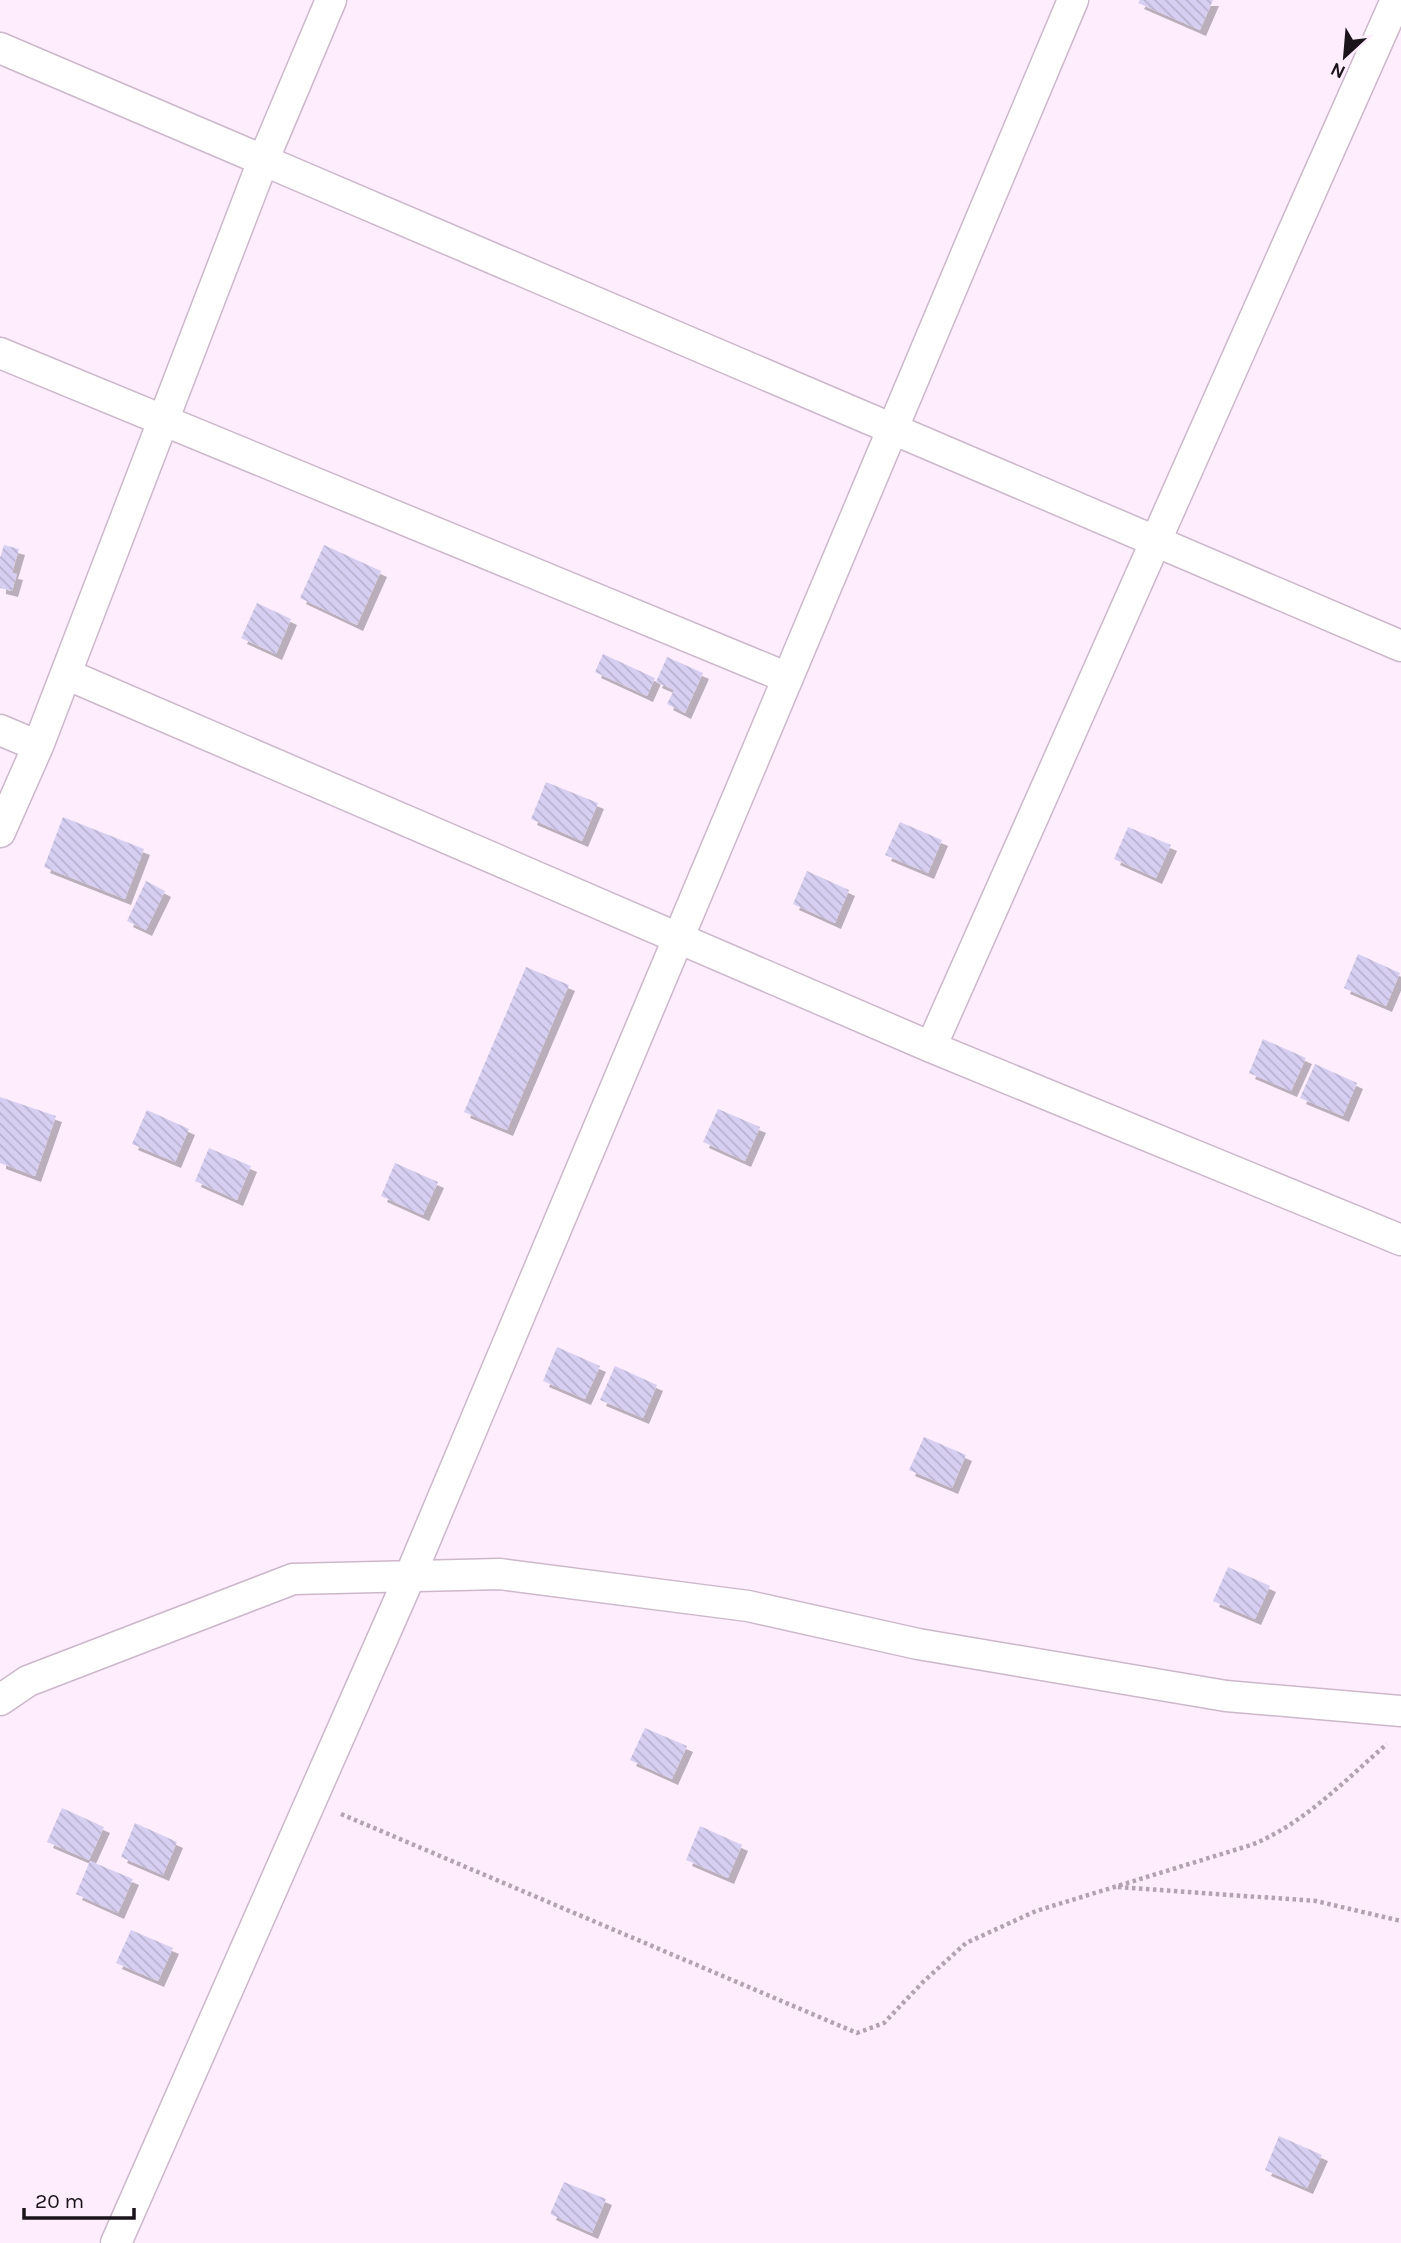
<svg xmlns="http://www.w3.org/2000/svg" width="1401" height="2243" font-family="Karla,sans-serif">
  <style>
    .building { fill: url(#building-back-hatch); filter: url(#shadow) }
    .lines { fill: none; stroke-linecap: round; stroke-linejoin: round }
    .minor-casing { stroke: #ccb7cb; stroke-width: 33 }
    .path { stroke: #b1a3b0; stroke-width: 4.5; stroke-dasharray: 3.5 3.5; stroke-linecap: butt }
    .minor { stroke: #fff; stroke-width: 30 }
  </style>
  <defs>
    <pattern id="building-back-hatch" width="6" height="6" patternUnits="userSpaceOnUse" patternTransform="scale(1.75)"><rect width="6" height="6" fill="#d7cff2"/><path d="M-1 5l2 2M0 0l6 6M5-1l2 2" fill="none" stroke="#b8b1cf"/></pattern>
    <filter id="shadow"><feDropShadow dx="6" dy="6" stdDeviation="0" flood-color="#0004"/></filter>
  </defs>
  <rect width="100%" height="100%" fill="#feedfd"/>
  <!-- building -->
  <path class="building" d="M1140,0H1213L1200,30L1138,3Z
    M4,545L19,549L12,573L17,574L12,591L0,588V558Z
    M324,545L381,571L357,625L300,598Z
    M257,603L291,619L276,654L241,638Z
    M603,654L655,678L647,696L595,672Z
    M667,657L703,673L685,713L667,704L674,690L656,682Z
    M546,782L598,803L582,841L531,819Z
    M63,817L144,849L125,899L44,867Z
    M900,822L942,840L928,873L885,855Z
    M1128,827L1171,845L1156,878L1114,859Z
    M807,871L849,890L835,923L793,904Z
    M146,881L165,891L146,930L127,921Z
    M1358,954L1400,973L1386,1006L1344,988Z
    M526,967L569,985L507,1130L464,1112Z
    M1263,1039L1306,1058L1291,1091L1249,1073Z
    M1315,1064L1357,1083L1343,1116L1300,1098Z
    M0,1097L56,1116L35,1176L0,1163Z
    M718,1109L760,1127L745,1161L703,1142Z
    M147,1110L189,1129L175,1162L132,1144Z
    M209,1148L251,1166L237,1200L195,1181Z
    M395,1163L438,1182L423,1215L381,1196Z
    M557,1347L600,1366L585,1399L543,1381Z
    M615,1366L657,1385L643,1418L600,1400Z
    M924,1437L966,1455L952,1488L909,1470Z
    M1228,1567L1270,1586L1255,1619L1213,1601Z
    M645,1728L687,1746L672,1779L630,1760Z
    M62,1808L104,1827L89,1860L47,1842Z
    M135,1823L177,1842L163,1875L121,1857Z
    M700,1826L742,1845L728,1878L686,1860Z
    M90,1861L133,1879L118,1913L76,1894Z
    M131,1930L173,1948L158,1981L116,1963Z
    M1279,2136L1322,2155L1307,2188L1265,2170Z
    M564,2182L606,2199L592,2233L550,2214Z"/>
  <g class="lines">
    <!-- minor casing -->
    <g class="minor-casing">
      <path id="minor" d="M0,48L1401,646
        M0,353L788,678
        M66,674L931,1047L1401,1240
        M0,730L38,746
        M0,832L38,746L263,161L331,0
        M931,1047L1396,0
        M0,1700L28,1681L293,1579L500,1574L748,1606L918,1644L1226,1696L1401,1711
        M116,2243L410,1576L1073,0"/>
    </g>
    <!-- path -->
    <path class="path" d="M341,1814L857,2033L884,2023L923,1982L966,1943L1036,1911L1251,1845C1304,1824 1344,1781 1387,1744
      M1118,1887L1316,1901L1401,1921"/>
    <!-- minor -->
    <use href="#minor" class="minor"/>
  </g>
  <!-- north arrow -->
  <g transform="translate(1345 56) rotate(206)" stroke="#feedfd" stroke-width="5" paint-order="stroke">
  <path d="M0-5L12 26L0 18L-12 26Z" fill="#1b141b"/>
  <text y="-10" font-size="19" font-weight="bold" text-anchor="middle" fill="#1b141b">N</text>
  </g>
  <!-- scale -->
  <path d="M24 2208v10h110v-10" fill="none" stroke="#1b141b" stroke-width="3.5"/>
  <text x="35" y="2208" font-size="21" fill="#1b141b" stroke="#feedfd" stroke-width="5" paint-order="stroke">20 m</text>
</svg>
